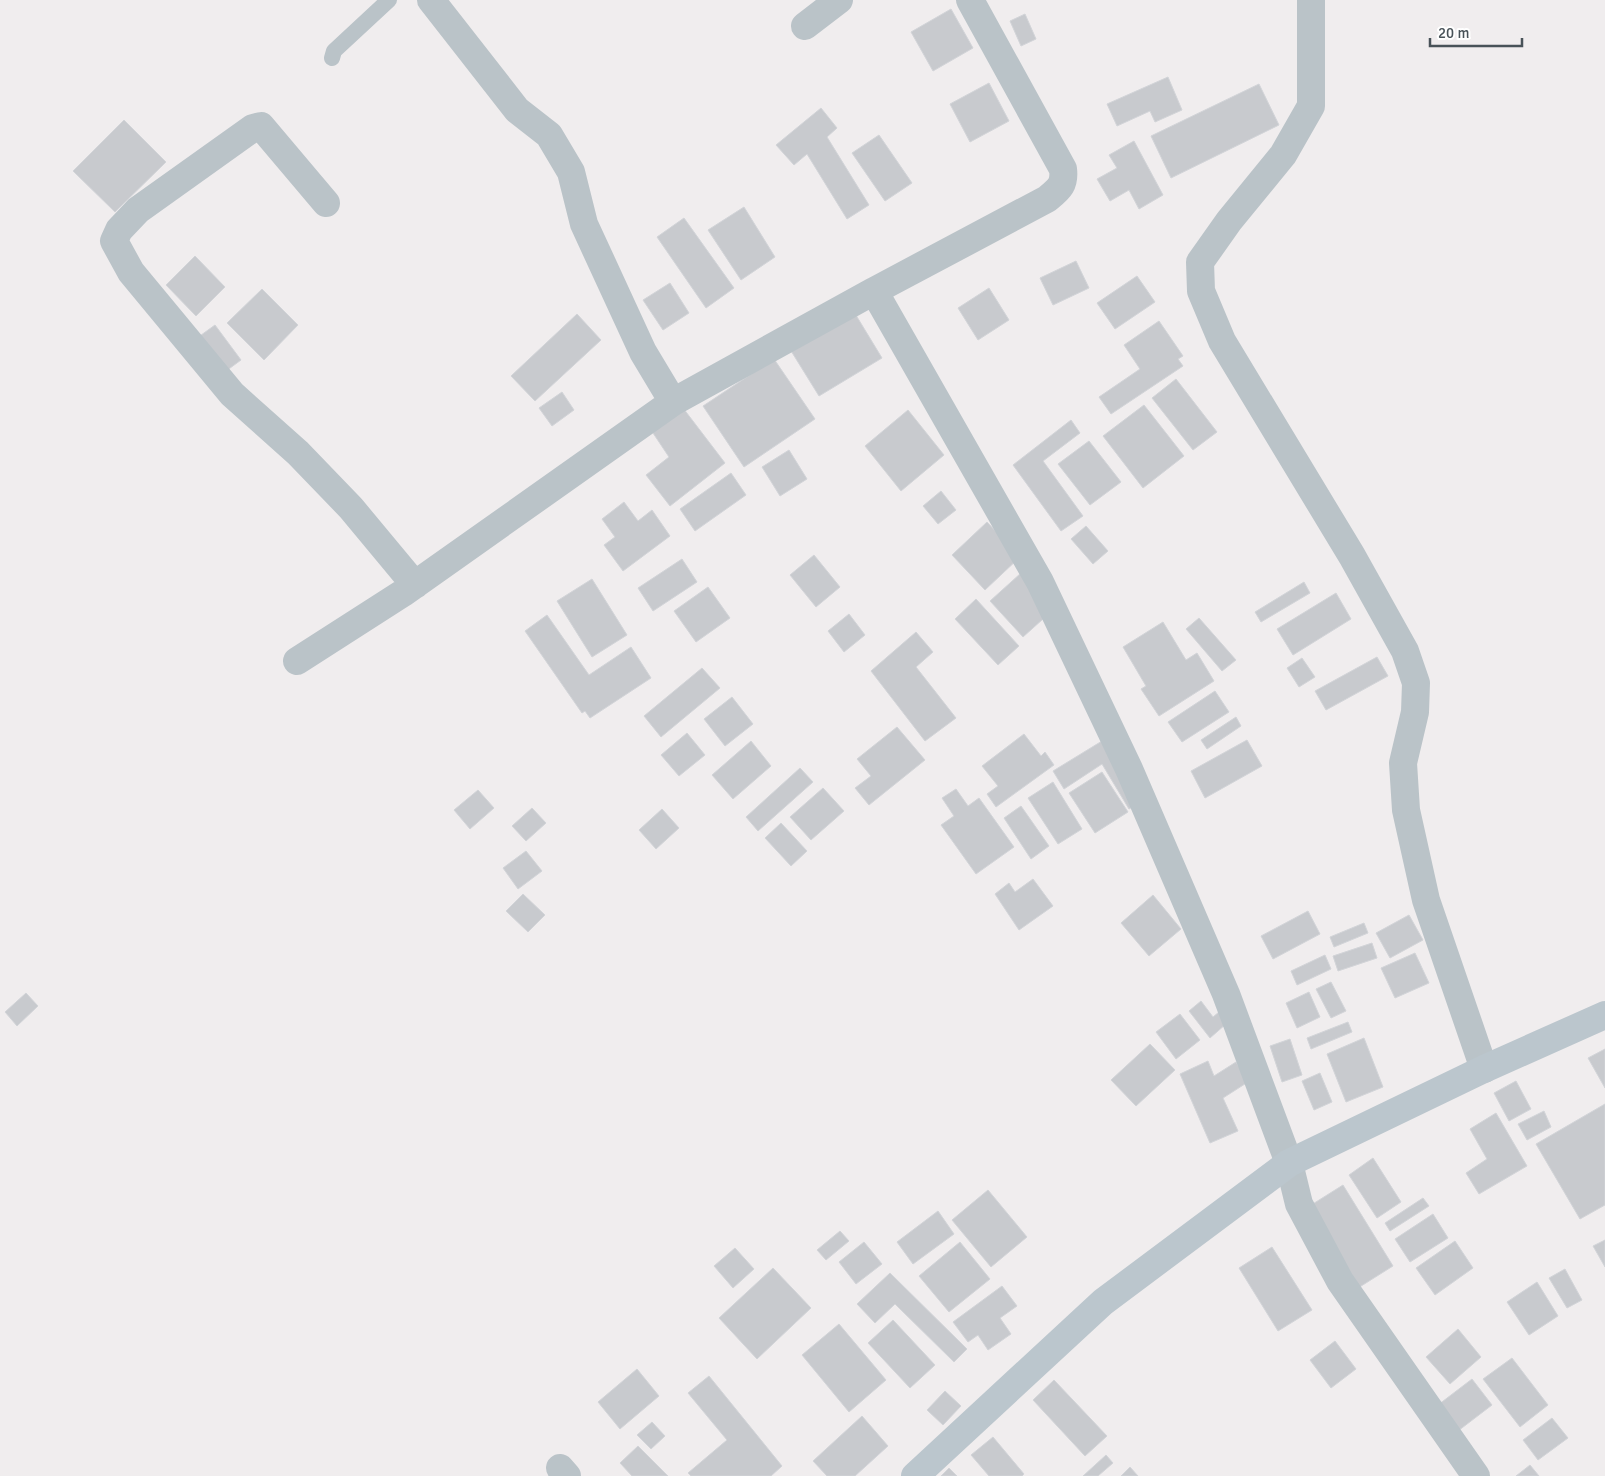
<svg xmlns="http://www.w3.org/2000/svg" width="1605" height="1476" font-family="Signika,sans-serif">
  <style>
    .building { fill: #c8cace; stroke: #d2d4d8 }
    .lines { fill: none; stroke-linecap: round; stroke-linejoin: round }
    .lane { stroke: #bac3c8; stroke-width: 16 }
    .street { stroke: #bac3c8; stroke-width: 28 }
    .secondary { stroke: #bbc6cd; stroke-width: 28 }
  </style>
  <rect width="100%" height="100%" fill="#f0edee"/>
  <!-- building -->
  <path class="building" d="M951,9L973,48L933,71L911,32Z
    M1025,14L1036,39L1021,46L1010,21Z
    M1168,77L1182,110L1155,122L1150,111L1117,126L1107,104Z
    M989,83L1009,121L970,142L950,104Z
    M1259,84L1279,125L1171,178L1151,136Z
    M821,108L837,128L827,137L869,205L847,219L807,154L794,165L776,145Z
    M124,120L166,162L115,212L73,171Z
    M879,135L912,183L885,201L852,153Z
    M1134,141L1163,195L1139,209L1129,190L1110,201L1097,179L1117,168L1109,155Z
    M744,207L775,257L741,280L708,230Z
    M684,218L734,288L706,308L657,237Z
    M195,256L225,287L196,316L166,285Z
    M1076,261L1089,288L1053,305L1040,278Z
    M1137,276L1155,302L1115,329L1097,303Z
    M670,283L689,313L663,330L643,300Z
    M989,288L1009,320L978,340L958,308Z
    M262,289L298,325L264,360L227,323Z
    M851,307L882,358L819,396L788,346Z
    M577,314L601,340L535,401L511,376Z
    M1159,321L1183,356L1178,359L1183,366L1111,414L1099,397L1140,369L1124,345Z
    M215,325L241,360L222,374L197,338Z
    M774,359L815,419L744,467L703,406Z
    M1176,379L1217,432L1193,450L1152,398Z
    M562,392L574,410L552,426L539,408Z
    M1144,405L1184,456L1143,488L1103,436Z
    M683,408L725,463L670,506L646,475L669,457L651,430Z
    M908,410L944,455L901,491L865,446Z
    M1071,420L1080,433L1043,461L1083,516L1061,531L1013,465Z
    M1089,441L1121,482L1090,505L1058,464Z
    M789,450L807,479L780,496L762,467Z
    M731,473L746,495L695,531L680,509Z
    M941,491L956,510L938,524L923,506Z
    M624,502L638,521L652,510L670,536L623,571L604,545L615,537L602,519Z
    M987,522L1020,557L985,590L952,555Z
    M1086,526L1108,551L1093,564L1071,539Z
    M814,555L840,587L816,607L790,575Z
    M682,559L697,582L653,611L638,588Z
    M1021,573L1053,610L1023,637L990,601Z
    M592,579L627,635L592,657L557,601Z
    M1304,582L1310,593L1261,622L1255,612Z
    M708,587L730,618L696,642L674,611Z
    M1336,593L1351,619L1293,655L1277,629Z
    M976,599L1019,646L998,665L955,619Z
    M849,614L865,635L844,652L828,631Z
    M547,615L589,675L631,647L651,678L590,718L585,711L582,713L525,631Z
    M1199,618L1236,660L1222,671L1186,629Z
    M1163,622L1186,660L1197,653L1214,681L1159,716L1141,689L1146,686L1123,647Z
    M916,632L933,652L916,667L956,718L925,741L871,671Z
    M1377,657L1388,676L1326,710L1315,691Z
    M1302,658L1315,677L1299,687L1287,668Z
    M702,668L720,688L661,737L644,716Z
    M1215,691L1229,712L1182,742L1168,722Z
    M732,697L753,724L725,746L704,719Z
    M1236,717L1241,726L1207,749L1201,740Z
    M897,727L925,760L869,805L855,788L871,776L857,759Z
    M687,733L705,755L679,776L661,755Z
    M1024,734L1041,756L1045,752L1054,765L996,807L987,794L998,786L982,766Z
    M1247,740L1262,766L1205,798L1191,771Z
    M751,741L771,766L733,799L712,775Z
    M1102,741L1139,803L1129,809L1102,764L1064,789L1053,771Z
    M800,768L813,782L758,831L746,817Z
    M1102,772L1128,812L1095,833L1069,793Z
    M1053,782L1082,829L1058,844L1028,798Z
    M823,788L844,811L811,840L790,817Z
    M956,789L968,806L979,798L1014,847L976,874L941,825L954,816L942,798Z
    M478,790L494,808L470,829L454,810Z
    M1021,806L1049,846L1031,859L1004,818Z
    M532,808L546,823L526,841L512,826Z
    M662,809L679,828L656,849L639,830Z
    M781,823L807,851L791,866L765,838Z
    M526,851L542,871L518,889L503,868Z
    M1033,879L1053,906L1019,930L995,894L1009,883L1015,892Z
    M523,894L545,915L528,932L506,911Z
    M1153,895L1181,929L1149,956L1121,923Z
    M1308,911L1320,934L1273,959L1261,936Z
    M1409,915L1423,940L1390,958L1376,933Z
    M1364,923L1368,933L1334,947L1330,937Z
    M1372,943L1377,958L1338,971L1333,956Z
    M1415,953L1429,983L1395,998L1381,968Z
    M1325,955L1331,969L1297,985L1291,971Z
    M1331,982L1346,1011L1331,1018L1316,989Z
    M1309,992L1320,1017L1297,1028L1286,1003Z
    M26,993L38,1006L17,1026L5,1012Z
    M1201,1001L1213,1017L1225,1007L1234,1017L1210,1038L1189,1011Z
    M1180,1014L1200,1040L1176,1059L1156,1032Z
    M1348,1022L1352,1032L1311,1049L1307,1038Z
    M1364,1038L1383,1087L1346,1102L1327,1054Z
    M1290,1039L1302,1075L1282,1082L1270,1046Z
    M1150,1044L1175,1070L1136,1106L1111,1080Z
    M1605,1049V1088L1588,1058Z
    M1208,1061L1214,1076L1236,1062L1248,1082L1223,1098L1238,1131L1210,1143L1180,1074Z
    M1320,1073L1332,1102L1314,1110L1302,1081Z
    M1516,1081L1531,1109L1509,1121L1494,1093Z
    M1605,1104V1205L1580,1219L1536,1144Z
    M1544,1111L1551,1127L1527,1140L1518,1124Z
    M1496,1113L1527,1166L1479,1194L1466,1173L1487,1159L1470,1129Z
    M1373,1158L1401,1202L1377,1218L1349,1175Z
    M1343,1185L1393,1266L1358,1288L1308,1207Z
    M988,1190L1027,1237L991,1267L952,1220Z
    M1423,1198L1429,1206L1390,1231L1385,1223Z
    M938,1211L954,1234L913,1264L897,1242Z
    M1433,1214L1448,1238L1410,1262L1395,1239Z
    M840,1231L849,1241L826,1260L817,1250Z
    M1605,1240V1267L1593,1246Z
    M1455,1241L1473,1268L1435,1295L1416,1268Z
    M864,1242L882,1264L856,1284L839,1262Z
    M960,1242L990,1279L949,1312L919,1276Z
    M1272,1247L1312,1310L1278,1331L1239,1268Z
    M735,1248L754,1269L733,1288L714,1266Z
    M773,1268L811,1308L757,1359L719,1318Z
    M1565,1269L1582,1300L1567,1308L1549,1278Z
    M890,1273L967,1349L954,1362L895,1304L875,1323L857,1304Z
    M1537,1282L1558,1316L1529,1335L1507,1302Z
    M1002,1286L1017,1306L1000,1318L1011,1334L988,1350L978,1335L968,1342L953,1322Z
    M893,1320L935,1365L910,1388L868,1343Z
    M839,1324L886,1380L849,1412L802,1355Z
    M1458,1329L1481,1357L1450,1384L1426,1357Z
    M1335,1341L1356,1369L1331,1388L1310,1360Z
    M1512,1358L1548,1405L1520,1427L1483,1379Z
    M637,1369L659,1396L620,1429L598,1402Z
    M709,1376L782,1466L771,1476H691L688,1473L727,1440L688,1393Z
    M1472,1379L1492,1405L1454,1434L1434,1408Z
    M1054,1380L1107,1436L1085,1456L1033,1400Z
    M945,1391L961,1406L943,1425L927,1410Z
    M862,1416L888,1446L855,1476H827L813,1461Z
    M1552,1418L1568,1438L1538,1460L1523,1440Z
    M652,1422L665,1436L651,1449L637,1435Z
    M993,1437L1024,1474L1022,1476H989L971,1455Z
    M638,1446L668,1476H632L620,1463Z
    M1106,1455L1113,1463L1098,1476H1083Z
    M1530,1465L1539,1476H1516Z
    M1130,1467L1138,1476H1121Z
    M949,1468L957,1476H941Z"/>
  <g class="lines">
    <!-- lane -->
    <path class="lane" d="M332,58L334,51L389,0"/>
    <!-- street -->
    <path class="street" d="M431,0L517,110L549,135L571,172L584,224L643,352L673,402
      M970,0L1063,169C1065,185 1059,189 1047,199L874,291L1040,582L1129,769L1226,994L1289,1163L1299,1204L1340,1281L1476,1476
      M1311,0V106L1283,155L1229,221L1200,262L1201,291L1222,341L1352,556L1405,651L1416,683L1415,712L1403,763L1406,810L1426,900L1484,1069
      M805,26L839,0
      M326,203L261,126L253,128L138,210L119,230L114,241L131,272L232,394L298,453L351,508L415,585
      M297,661L403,593L673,402L874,291
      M560,1468L567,1476"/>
    <!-- secondary -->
    <path class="secondary" d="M915,1476L1103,1302L1289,1163L1484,1069L1605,1015"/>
  </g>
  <!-- scale -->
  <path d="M1430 38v8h92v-8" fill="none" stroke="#485258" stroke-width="2.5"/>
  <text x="1438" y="38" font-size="15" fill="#485258" stroke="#ffffff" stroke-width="4" paint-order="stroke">20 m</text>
</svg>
